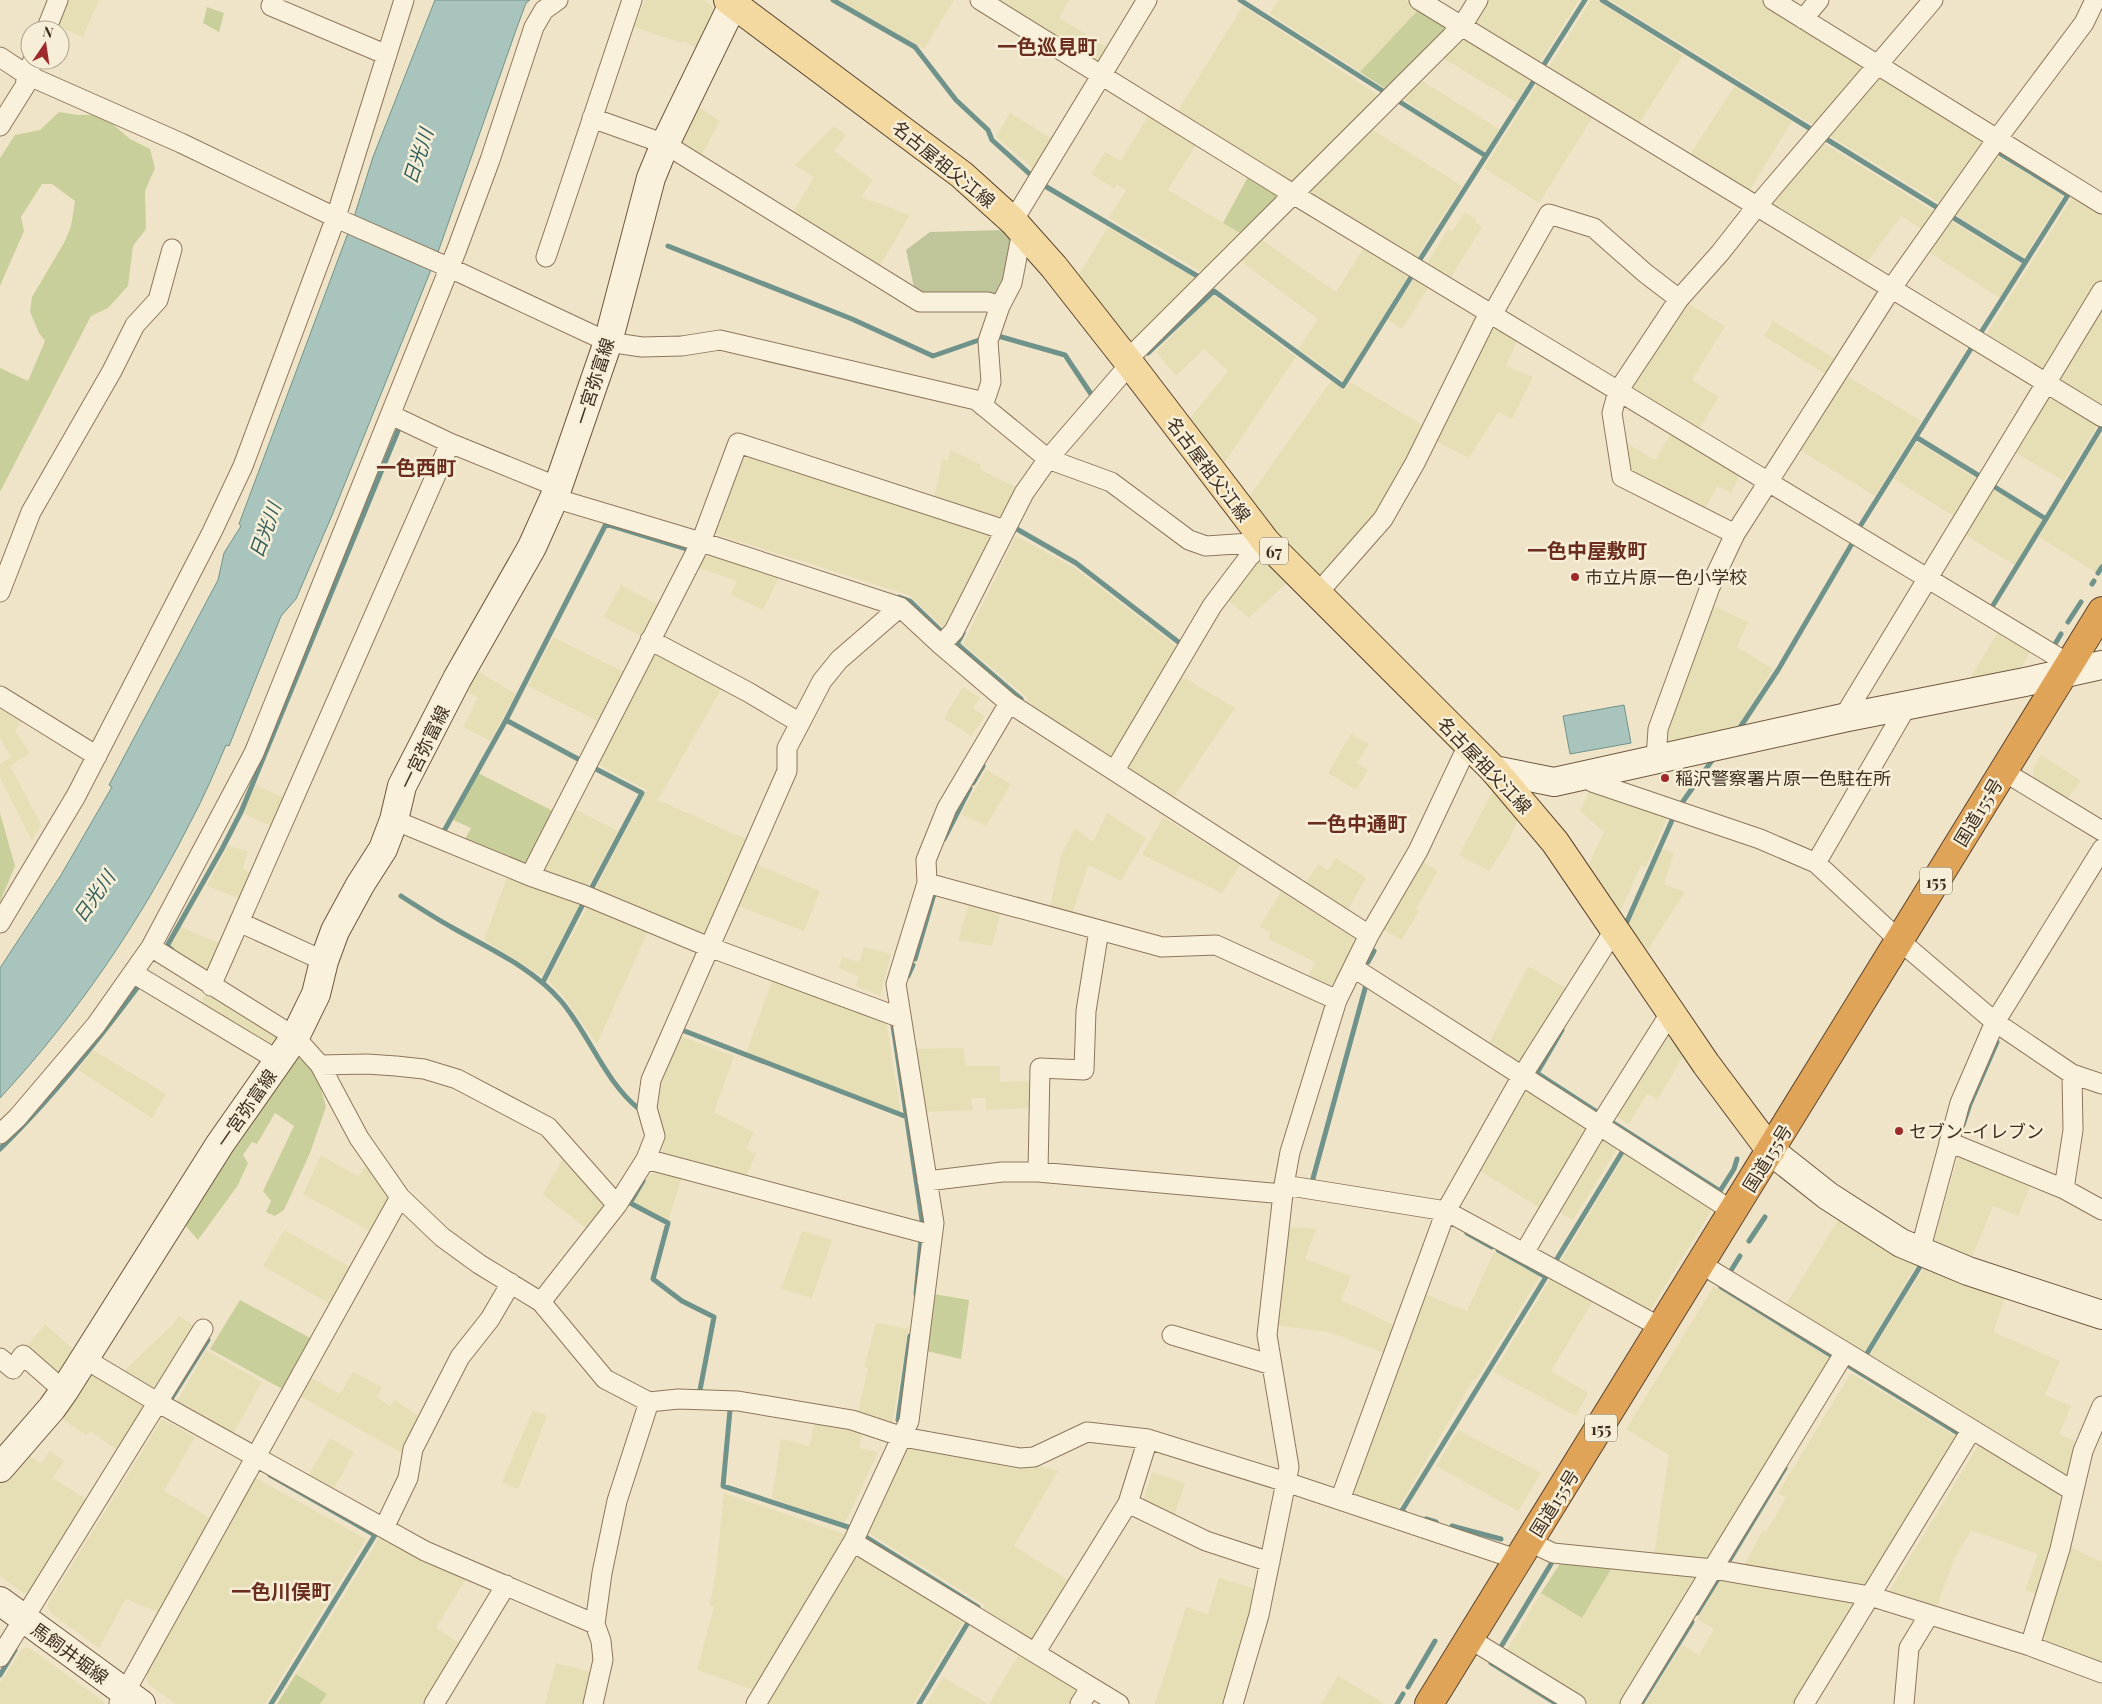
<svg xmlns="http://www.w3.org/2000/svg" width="2102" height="1704" font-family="'Playfair Display','Noto Sans JP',serif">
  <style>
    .farmland { fill: #e6deb5 }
    .green { fill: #c9cf9b }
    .cemetery { fill: #bfc49a }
    .water { fill: #a9c4bc; stroke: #6f938a }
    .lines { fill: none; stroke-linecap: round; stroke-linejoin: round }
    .stream { stroke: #6f938a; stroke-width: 5 }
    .street-casing { stroke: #8d765c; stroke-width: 21 }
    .secondary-casing { stroke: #6f573f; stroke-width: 30 }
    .primary-casing { stroke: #5b4430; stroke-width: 30 }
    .highway-casing { stroke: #5b4430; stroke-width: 30 }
    .street { stroke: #faf1dc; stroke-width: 19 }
    .secondary { stroke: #faf1dc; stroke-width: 28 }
    .primary { stroke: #f3d9a0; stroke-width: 28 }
    .highway { stroke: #e0a458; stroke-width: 28 }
    .poi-dot { fill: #9e2a2b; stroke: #f7eed8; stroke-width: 2 }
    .labels { text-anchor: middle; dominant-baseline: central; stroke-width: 5; stroke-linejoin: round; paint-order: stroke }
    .shield { fill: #f7eed8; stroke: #756857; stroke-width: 1 }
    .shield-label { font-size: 16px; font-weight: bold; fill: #3d2e20 }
    .street-label { font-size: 18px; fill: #3d2e20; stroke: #f7eed8 }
    .poi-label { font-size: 18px; fill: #3d2e20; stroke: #f7eed8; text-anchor: start }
    .water-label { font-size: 19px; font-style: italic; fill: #2f5d5a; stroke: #f7eed8 }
    .quarter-label { font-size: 20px; font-weight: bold; fill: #6b2e1e; stroke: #f7eed8 }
  </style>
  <rect width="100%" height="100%" fill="#f0e4c8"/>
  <!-- farmland -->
  <path class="farmland" d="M65,0H99L83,37L55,25Z
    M645,0H703L711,5L717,15L700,50L684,41L682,43L634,27Z
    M839,0H954L924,49Z
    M988,0H1069L1059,18L1110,49L1102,63L1096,64Z
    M1278,0H1405L1419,9L1360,72L1270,14Z
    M1484,0H1579L1539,64L1475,26L1473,17Z
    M1591,0H1596L1683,55L1638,125L1547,70Z
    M1609,0H1762L1864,63L1867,68L1818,128Z
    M1243,6L1382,98L1295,184L1283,181L1175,115Z
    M1468,37L1533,76L1516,102L1441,57L1459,39Z
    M1883,76L1983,138L1984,145L1941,204L1827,134L1872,78Z
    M1419,79L1499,129L1485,152L1401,98Z
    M1539,81L1594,115L1539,203L1484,168Z
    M1735,86L1792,121L1748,193L1689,156Z
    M693,103L720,121L701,156L679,143Z
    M1010,113L1054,140L1035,170L996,137Z
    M1149,114L1197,143L1168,190L1242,234L1203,273L1109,218L1126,190L1117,185L1114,188L1091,174L1105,152L1121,161Z
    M834,126L846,135L834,151L873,180L861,197L910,215L878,269L792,214L814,177L795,165Z
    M1370,128L1462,186L1415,260L1308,192Z
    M1820,141L1935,212L1923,230L1901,216L1865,265L1771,207V198Z
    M1993,153L2063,196L2024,257L1951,212Z
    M2075,193L2102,210V282L2065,341L2044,367L2036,369L1984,338Z
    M1465,212L1476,219L1475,222L1482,227L1450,279L1426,265L1448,229L1452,232Z
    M1946,218L2021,264L2000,298L1924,249Z
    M1108,227L1198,280L1132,345L1076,279Z
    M1259,238L1336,292L1366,244L1411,271L1343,381L1299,349L1318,319L1238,259Z
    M1417,274L1431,283L1402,329L1388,320Z
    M1213,295L1296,357L1220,469L1186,423L1228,371L1204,349L1176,376L1156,352Z
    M1684,301L1725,326L1692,380L1719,397L1698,431L1629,388Z
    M2102,303V410L2058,383L2056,377Z
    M1773,321L1837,360L1827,375L1764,336Z
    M1498,325L1518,338L1506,366L1533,377L1512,419L1498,412L1469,458L1434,440L1490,327Z
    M1844,374L1921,421L1875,496L1798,449Z
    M1331,381L1344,391L1350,382L1426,427L1378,513L1326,576L1318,578L1246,501Z
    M2043,395H2051L2099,423L2064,481L2011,450Z
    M1672,432L1741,473L1731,493L1717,486L1703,513L1626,475L1620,439L1655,460Z
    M2100,436L2102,437V564L2097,573L2039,537Z
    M1917,442L1980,481L1957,518L1894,479Z
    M951,450L981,465L979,469L1016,487L1002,515L996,517L934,497L943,458L948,461Z
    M751,456L986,531L990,538L945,629L909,595L712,533L733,486L741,460Z
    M1987,486L2043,520L2015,565L1960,532Z
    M1016,536L1073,567L1179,648L1116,754L1105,756L1025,703L1028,698L963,644Z
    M710,556L779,577L763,610L731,595L737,581L696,567L700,558Z
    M1267,556L1290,580L1249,618L1226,599L1255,560Z
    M621,585L659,605L642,636L604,617Z
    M1711,605L1748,622L1737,647L1773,669L1736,729L1669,744L1667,730Z
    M1999,630L2032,649L2019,671L1968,682Z
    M553,637L624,672L599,722L528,686Z
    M660,653L723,686L658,800L748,840L710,929L699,935L594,892L647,790L594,762L649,657Z
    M472,668L516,694L490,741L463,727L478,698L461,688Z
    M1185,678L1235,708L1172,800L1131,773L1129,761L1178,679Z
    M963,687L980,698L973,708L985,716L971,736L944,718Z
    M0,699L25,715L15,731L30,753L10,766L41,825L32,841L0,778V764L11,757L0,738Z
    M1351,734L1369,744L1357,763L1368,770L1356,790L1328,773Z
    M2041,755L2081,781L2066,800L2034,779L2033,769Z
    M986,770L1011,784L986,826L961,814Z
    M255,785L286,799L273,827L243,813Z
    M1495,787L1520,814L1508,842L1489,871L1459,855Z
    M1591,787L1669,814L1645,868L1641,865L1618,917L1586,870L1604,832L1580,811Z
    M572,808L618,831L586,890L546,874L544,864Z
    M1107,813L1146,838L1121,881L1088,865L1072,915L1050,907L1061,856L1075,828L1093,842Z
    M1163,817L1240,865L1222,893L1142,855Z
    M228,846L248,851L243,868L252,875L241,899L207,886Z
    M1661,849L1674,853L1664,884L1685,892L1647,951L1640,950L1626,929Z
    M1336,858L1366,878L1347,911L1305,884L1318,864L1328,870Z
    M1420,860L1438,871L1416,909L1419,911L1402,940L1380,928Z
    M753,863L820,891L804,931L736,905Z
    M508,875L580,904L542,976L484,940Z
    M1281,892L1354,938L1352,942L1357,945L1341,981L1329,987L1308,978L1315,962L1268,939L1271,933L1260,926Z
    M589,904L649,929L597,1044L564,997L548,980Z
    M969,904L1001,912L992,946L958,940Z
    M181,927L221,944L210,971L205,973L181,958L170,945Z
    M864,947L891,954L880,996L856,986L858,976L839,968L842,957L859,962Z
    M1528,966L1567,989L1525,1059L1515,1060L1489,1043Z
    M774,976L886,1021L901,1113L746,1053Z
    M208,991L278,1034L280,1041L272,1051L198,1006Z
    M1670,1029L1685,1053L1658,1099L1647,1094L1629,1124L1615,1116Z
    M680,1036L734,1056L714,1112L754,1132L746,1149L756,1154L744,1180L666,1158L662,1149L665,1136L658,1106L661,1086Z
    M963,1048L966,1066H1000V1082L1035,1081V1108L986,1110V1098H971L973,1110L922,1112L912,1049Z
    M93,1050L166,1094L152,1118L78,1070Z
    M1533,1089L1591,1127L1545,1211L1477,1169L1522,1092Z
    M1605,1135L1620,1144L1573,1220L1554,1209L1598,1138Z
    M1628,1149L1713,1208L1649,1312L1559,1264Z
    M1959,1154L2032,1182L2018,1216L1993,1206L1971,1260L1933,1244Z
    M321,1155L359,1177L366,1163L387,1192L388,1203L370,1231L303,1194Z
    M564,1156L602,1199V1209L587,1229L543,1195Z
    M658,1170L682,1177L668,1221L633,1202L649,1176Z
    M1840,1217L1918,1262L1863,1354L1785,1306Z
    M1286,1227L1316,1229L1305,1259L1351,1276L1341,1300L1394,1325L1384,1353L1329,1332L1275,1325Z
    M284,1230L352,1268L332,1305L263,1266Z
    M802,1231L832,1240L812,1298L781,1289Z
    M1494,1252L1540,1276L1477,1378L1473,1380L1396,1512L1357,1498L1352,1488L1401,1354L1409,1356L1400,1352L1422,1293L1467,1311Z
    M1925,1266L2006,1295L1993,1332L2060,1361L2045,1395L2071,1406L2059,1434L2079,1443L2069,1474L2060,1475L1868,1358Z
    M1551,1278L1594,1299L1551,1371L1588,1393L1576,1416L1494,1372Z
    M1714,1286L1831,1359L1714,1554L1702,1560L1654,1555L1669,1455L1626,1429Z
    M179,1316L195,1326L160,1385L149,1388L122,1373L172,1325Z
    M876,1323L909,1329L892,1423L858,1415V1412L868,1368L864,1367Z
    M45,1324L77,1353L61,1376H56L25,1348Z
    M206,1350L262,1382L233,1434L177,1402Z
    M353,1372L382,1387L377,1397L390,1406L395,1400L423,1419L402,1453L298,1395L310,1377L340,1394Z
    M1851,1373L1959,1438L1867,1583L1859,1586L1743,1567L1763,1530L1766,1532L1786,1498L1778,1493Z
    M95,1375L142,1400L143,1413L119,1451L90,1431L86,1435L58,1416L87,1377Z
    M533,1410L547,1416L518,1489L502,1482Z
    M162,1419L195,1437L164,1491L212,1519L162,1614L126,1599L99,1648L52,1614L47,1605Z
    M816,1419L863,1430L859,1448L878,1452L845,1523L772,1499L781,1439L809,1446Z
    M1458,1430L1541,1473L1518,1511L1436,1466Z
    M330,1438L354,1452L333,1490L308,1476Z
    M1979,1444L2054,1488L2062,1502L2053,1545L2038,1595L2025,1590L2038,1554L1971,1530L1954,1560L1936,1608L1888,1593Z
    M916,1446L1016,1469L1043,1467L1058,1471L1014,1546L1071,1582L1037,1637L1028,1639L981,1612L985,1605L867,1532L905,1448Z
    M50,1451L64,1461L53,1478L89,1501L32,1590L24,1593L0,1576V1482L27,1454L41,1464Z
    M1152,1472L1185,1483L1173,1520L1142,1506Z
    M254,1477L366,1539L265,1704H176L148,1684L146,1674Z
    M724,1493L850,1536L754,1690L697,1670L714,1607L710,1605L716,1570Z
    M381,1535L467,1577L436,1628L461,1644L425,1704H320L327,1694L296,1674Z
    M2068,1546L2102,1562V1665L2047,1643L2043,1632Z
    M866,1556L966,1617L913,1704H763L852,1559Z
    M1613,1566L1694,1574L1698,1581L1623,1704H1588L1505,1653L1541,1593L1582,1618Z
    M1219,1578L1259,1590L1226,1704H1155L1186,1607L1208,1614Z
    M1724,1579L1851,1601L1855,1607L1795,1704H1645L1682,1645L1699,1655L1714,1629L1697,1619L1720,1581Z
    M28,1647L103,1701L104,1704H0V1683L22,1649Z
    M1021,1651L1075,1684L1077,1696L1073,1704H989Z
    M556,1663L594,1673L585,1704H545Z
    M1338,1676L1385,1704H1321Z
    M943,1677L988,1704H926Z"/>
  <!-- green -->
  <path class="green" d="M207,7L224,13L219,32L203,23Z
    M1419,9L1445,25L1446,33L1389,91L1360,72Z
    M59,112L78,115H102L130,139L150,149L155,168L145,191L146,229L133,246L128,286L108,308L91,316L0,492V368L28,381L45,341L39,333L30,312L32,297L65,241L71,226L75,201L52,184H42L21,217L24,231L0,286V158L15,135L40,130Z
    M1249,175L1278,193V199L1242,234L1223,223Z
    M478,773L555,812L530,859L520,865L464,841L471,828L453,820Z
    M0,813L15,866L0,902Z
    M295,1055L316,1071L326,1107L310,1153L284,1210L275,1216L266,1212L271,1201L263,1191L294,1126L275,1113L257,1144L252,1142L243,1155L248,1163L238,1185L198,1240L184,1224L205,1186Z
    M934,1294L969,1300L961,1359L926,1351Z
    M240,1300L312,1339L284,1390L210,1349Z
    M1561,1562L1613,1566L1582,1618L1541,1593Z
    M296,1674L327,1694L320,1704H277Z"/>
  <!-- cemetery -->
  <path class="cemetery" d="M1006,230L1011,236L1005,280L996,295L919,296L915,292L906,250L930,232Z"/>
  <!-- water -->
  <path class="water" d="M435,0H530L526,3L516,30L437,255L333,513L296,599L281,616L229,746L226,745C215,771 204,797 191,821C140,922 77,1015 0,1098V968L61,875L112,787L109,785L218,580L224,553L241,526L239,524L354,217L373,157Z
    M1624,705L1631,743L1570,754L1563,716Z"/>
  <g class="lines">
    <!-- stream -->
    <path class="stream" d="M833,0L915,47L956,100L988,130L992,140L1032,176
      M1240,0L1386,93
      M1602,0L1814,131
      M1543,66L1585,0
      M1400,102L1486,156
      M1823,137L1938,208
      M1045,186L1199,277
      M1949,215L2025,262
      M668,246L852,319L933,356L979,340
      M1419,261L1535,79
      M1980,334L2068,195L2001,154
      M998,336L1065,355L1093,397
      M1148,353L1214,291L1343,386L1413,274
      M1916,437L1981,477
      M1990,484L2046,519L1992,607
      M2046,519L2102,426
      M1859,528L1972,347
      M1013,532L1015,528L1076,563L1181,644
      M2098,573L2102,567
      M2092,584L2094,581
      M899,597L910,601L941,631
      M2068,622L2081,602
      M963,633L957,644L1021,699
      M2055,644L2061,634
      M506,720L578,759
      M1739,729L1778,670L1853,542
      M973,783L983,766
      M1679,807L1713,759
      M444,831L506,720L606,524L687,549
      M944,839L970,788
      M590,891L642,793L596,769
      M401,896C418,907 435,918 453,928C490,949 533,968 561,1001C589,1034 605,1082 639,1109
      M1625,926L1673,818
      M172,950L167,946L222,849L241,812L400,426
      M915,959L934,894
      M1368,962L1374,951
      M908,976L913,965
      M543,982L584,902
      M893,1026L923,1227
      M682,1030L907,1117
      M1562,1030L1537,1073L1597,1112
      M1612,1122L1720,1191L1734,1169L1737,1159
      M1963,1125L1970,1104L1997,1042
      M0,1149C52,1098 97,1042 140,984
      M643,1181L630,1203L668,1223L653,1279L682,1301L714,1317L700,1390
      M1312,1182L1366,985L1363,983
      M1467,1233L1492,1247
      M1749,1241L1765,1217
      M1555,1262L1624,1149
      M1730,1272L1740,1256
      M1722,1285L1721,1287L1832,1356
      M916,1294L921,1240
      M1866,1355L1921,1265
      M1846,1364L1958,1433
      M171,1399L208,1340
      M730,1410L723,1486L851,1528L852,1526
      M898,1420L910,1336
      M270,1475L375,1535L271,1704
      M1405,1513L1401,1512L1546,1277L1498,1250
      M1426,1519L1436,1522
      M1452,1526L1501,1539
      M866,1537L978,1607L977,1608
      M1729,1561L1785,1468
      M1697,1613L1718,1579
      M1502,1645L1551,1564
      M1491,1663L1557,1704
      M0,1675L15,1650
      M1408,1687L1435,1641
      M919,1704L969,1621
      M1397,1704L1403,1694
      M1641,1704L1692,1622"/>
    <!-- street casing -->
    <g class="street-casing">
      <path id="street" d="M274,0L271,6L387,55
        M980,0L1293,194L2069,664
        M1419,0L2102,417
        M1773,0L2102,204
        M1803,19L1819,0
        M46,30L58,0
        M0,57L27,75L181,143L343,221L450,268L608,342L642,347L682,346L720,340L976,400L1048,459L1111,482L1189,540L1206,546L1266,542
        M592,118L665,144L920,302H988L1000,306
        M0,126L25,86L27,75L33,60
        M1013,221L1147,0
        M546,257L632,0
        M1492,315L1549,214L1594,228L1645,273L1679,299
        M1127,360L1462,26L1478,0
        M983,406L991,382L988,341L1000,306L1012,283L1022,231
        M391,415L450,443L558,487
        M554,498L701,542L900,607L941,645L1009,703L1369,935
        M1735,534L1622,477L1612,413L1618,391L1679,299L1720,253L1757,206L1933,0
        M0,592L31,512L112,371L135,325L158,300L172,249
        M1317,594L1383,519L1415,463L1489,313
        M650,640L748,692L800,723
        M941,645L954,631L1024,493L1048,459L1130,364
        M0,696L97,756
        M1843,718L2102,291
        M1656,759L1658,729L1710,587L1735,534L1891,289L1997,139L2084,23L2095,0
        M1115,770L1212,606L1249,557L1266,542
        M2003,771L2102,831
        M1588,774L1592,782L1760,839L1816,863L1900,941L1995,1022L2072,1074L2073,1130L2064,1189L2102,1210
        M394,820L530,876L584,895L709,947L901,1018
        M1816,863L1908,704
        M530,876L701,542L738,443L1005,530
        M927,883L1162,947L1216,945L1337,1000
        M239,922L324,961
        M0,923L76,796L212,532L243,466L336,217L404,0
        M151,947L295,1037L320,1065L359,1138L400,1197L442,1237L479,1264L541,1302L605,1379L649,1402L678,1399L738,1401L852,1420L903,1437L1020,1458L1034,1457L1087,1432L1148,1439L1286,1482L1519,1560
        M1354,968L1734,1212
        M133,973L279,1061
        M211,986L450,443
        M320,1065L367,1064L396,1066L424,1069L457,1079L548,1127L617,1205
        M2072,1074L2102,1084
        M0,1134L17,1118L96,1025L151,947L254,753L457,249L490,160L534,27L544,10L558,0
        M1949,1142L2064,1189
        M646,1159L932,1235
        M1038,1172L1040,1068L1084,1070L1086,1011L1099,930
        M927,1181L1002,1172H1038L1283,1194
        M1284,1185L1446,1211L1662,1328
        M1920,1251L1960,1103L1995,1022L2102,849
        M1524,1253L1599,1126L1671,1012
        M1701,1264L2073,1491
        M541,1302L617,1205L646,1159L655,1136L647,1108L651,1080L787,771V748L822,681L839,660L900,607
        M1172,1335L1272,1365
        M0,1358L13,1369L23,1355L64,1391
        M85,1359L157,1402L425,1551L595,1624
        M1340,1500L1446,1211L1522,1076L1615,929
        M1128,1503L1206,1541L1270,1562
        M384,1528L408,1478L413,1449L460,1357L490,1319L511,1283
        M853,1542L1119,1704
        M1530,1542L1553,1553L1713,1569L1870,1596L2030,1646L2102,1673
        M1470,1639L1576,1704
        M2030,1646L2060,1549L2083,1451L2102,1406
        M1035,1653L1128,1503L1148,1439
        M0,1657L203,1329
        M119,1703L400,1197
        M434,1704L506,1585
        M593,1704L603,1660L601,1641L595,1624L602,1573L617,1501L649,1402
        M756,1704L853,1542L909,1421L934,1223L896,984L927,883L926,860L947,808L1009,703
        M1080,1704L1091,1687
        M1233,1704L1259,1615L1289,1467L1267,1335L1284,1185L1290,1152L1337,1000L1369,935L1418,851L1468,745
        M1630,1704L1845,1352
        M1804,1704L1972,1429
        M1904,1704L1909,1648L1929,1615"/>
    </g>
    <!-- secondary casing -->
    <g class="secondary-casing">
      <path id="secondary" d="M1494,770L1554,782L1843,718L2025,682L2102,665
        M1771,1151L1828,1196L1901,1243L1968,1271L2102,1315
        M0,1468L52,1408L64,1391L220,1144L295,1037L316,994L324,961L335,931L360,885L383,849L394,820L402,786L457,679L532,547L554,498L608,342L651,178L665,144L735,0
        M0,1601L141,1704"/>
    </g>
    <!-- primary casing -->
    <g class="primary-casing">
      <path id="primary" d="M728,0L962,175L1013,221L1054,267L1127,360L1266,542L1494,770L1555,842L1706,1064L1771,1151"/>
    </g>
    <!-- highway casing -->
    <g class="highway-casing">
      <path id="highway" d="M1429,1704L2102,611"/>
    </g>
    <!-- street -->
    <use href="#street" class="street"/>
    <!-- secondary -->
    <use href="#secondary" class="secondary"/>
    <!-- primary -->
    <use href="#primary" class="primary"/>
    <!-- highway -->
    <use href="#highway" class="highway"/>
  </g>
  <!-- markers -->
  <g class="poi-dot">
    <circle cx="1575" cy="577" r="5"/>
    <circle cx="1665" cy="778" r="5"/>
    <circle cx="1899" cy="1131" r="5"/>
  </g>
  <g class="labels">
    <!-- shield labels -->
    <g class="shield">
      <rect x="1260" y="537.5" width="28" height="27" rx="4"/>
      <rect x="1920" y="867.5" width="32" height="27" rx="4"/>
      <rect x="1585" y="1414.5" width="32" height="27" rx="4"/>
    </g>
    <g class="shield-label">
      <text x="1274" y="551">67</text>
      <text x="1936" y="881">155</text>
      <text x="1601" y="1428">155</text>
    </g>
    <!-- street labels -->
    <g class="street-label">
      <text transform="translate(944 164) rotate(39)">名古屋祖父江線</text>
      <text transform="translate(594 381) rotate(-72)">一宮弥富線</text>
      <text transform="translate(1209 469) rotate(53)">名古屋祖父江線</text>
      <text transform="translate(424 747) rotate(-64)">一宮弥富線</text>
      <text transform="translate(1485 765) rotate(46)">名古屋祖父江線</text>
      <text transform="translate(1978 812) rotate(-59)">国道155号</text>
      <text transform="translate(246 1108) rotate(-55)">一宮弥富線</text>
      <text transform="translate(1767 1158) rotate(-58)">国道155号</text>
      <text transform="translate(1554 1503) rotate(-58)">国道155号</text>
      <text transform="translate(70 1653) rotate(36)">馬飼井堀線</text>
    </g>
    <!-- poi labels -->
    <g class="poi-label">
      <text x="1585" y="577">市立片原一色小学校</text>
      <text x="1675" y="778">稲沢警察署片原一色駐在所</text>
      <text x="1909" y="1131">セブン-イレブン</text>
    </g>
    <!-- water labels -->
    <g class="water-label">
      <text transform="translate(417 156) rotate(-72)">日光川</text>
      <text transform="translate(264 530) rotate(-70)">日光川</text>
      <text transform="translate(93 896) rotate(-55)">日光川</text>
    </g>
    <!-- quarter labels -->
    <g class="quarter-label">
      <text x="1047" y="45">一色巡見町</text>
      <text x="416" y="466">一色西町</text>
      <text x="1587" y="549">一色中屋敷町</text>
      <text x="1357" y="822">一色中通町</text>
      <text x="281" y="1590">一色川俣町</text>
    </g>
  </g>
  <!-- north arrow -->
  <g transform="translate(45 45) rotate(13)"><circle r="24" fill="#f7eed8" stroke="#ada18e"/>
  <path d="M0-4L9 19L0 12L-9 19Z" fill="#9e2a2b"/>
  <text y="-8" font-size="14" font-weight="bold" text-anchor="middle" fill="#3d2e20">N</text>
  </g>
</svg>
